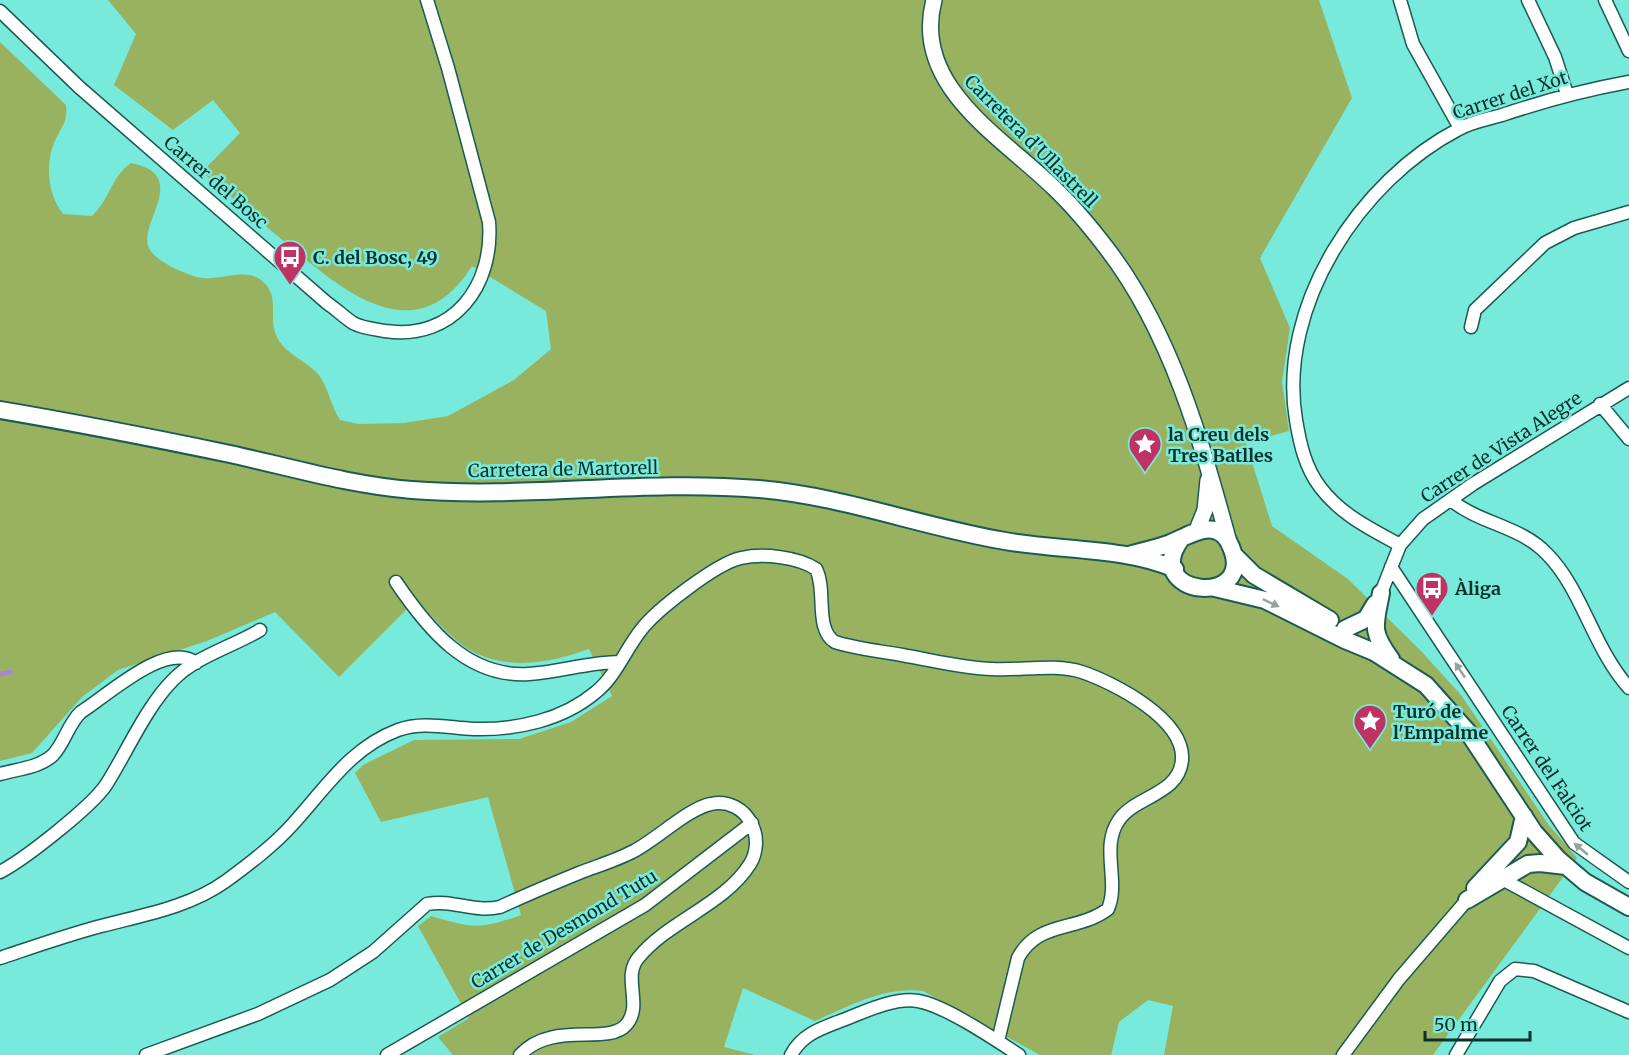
<svg xmlns="http://www.w3.org/2000/svg" width="1629" height="1055" font-family="Merriweather,serif">
  <style>
    .forest { fill: #98b260 }
    .lines { fill: none; stroke-linecap: round; stroke-linejoin: round }
    .stream { stroke: #a787d1; stroke-width: 4.5 }
    .minor-casing { stroke: #1c5b53; stroke-width: 15 }
    .tertiary-casing { stroke: #1c5b53; stroke-width: 18 }
    .secondary-casing { stroke: #1c5b53; stroke-width: 20 }
    .minor { stroke: #fff; stroke-width: 12 }
    .tertiary { stroke: #fff; stroke-width: 15 }
    .secondary { stroke: #fff; stroke-width: 16 }
    .oneway { fill: #91a2a0 }
    .labels { text-anchor: middle; dominant-baseline: central; stroke-width: 5; stroke-linejoin: round; paint-order: stroke }
    .street-label { font-size: 18px; fill: #0a302c; stroke: #78eadb }
    .poi-label { font-size: 18px; font-weight: bold; fill: #0a302c; stroke: #78eadb; text-anchor: start }
  </style>
  <rect width="100%" height="100%" fill="#78eadb"/>
  <!-- forest -->
  <path class="forest" d="M108,0H1319L1352,98L1260,258L1290,328L1282,382L1289,431L1246,443L1272,526L1348,579L1421,651L1461,695L1548,824L1577,858L1433,1055H1164L1173,1006L1148,1000L1119,1022L1111,1055H1040L923,991C885,986 849,1006 815,1021L743,988L724,1047L755,1055H453L438,1037L469,1018L418,926L431,916C472,928 480,930 521,915L488,797L381,822L355,773L363,765L414,740L519,739L571,722L612,696L589,649C546,665 494,673 456,640C442,628 429,613 416,600L339,677L275,612L207,641L118,670L82,697L32,753L0,761V42L66,105C68,123 61,127 54,143C45,166 48,195 63,214L92,216C110,199 111,177 131,163C192,175 137,224 149,248C155,261 189,277 203,278C222,280 245,268 261,280C281,295 268,317 276,335C284,354 306,360 319,375C327,385 331,406 340,420L358,424L404,423L448,416L514,380L551,349L546,311L472,266C416,355 342,290 286,243C258,220 230,196 202,172L240,133L213,100L173,130L114,85L136,34Z"/>
  <g class="lines">
    <!-- stream -->
    <path class="stream" d="M0,674L11,672"/>
    <!-- minor casing -->
    <g class="minor-casing">
      <path id="minor" d="M1400,0L1413,44L1460,128
        M1528,0L1555,57L1567,94
        M1605,0L1629,51
        M0,11L79,87L327,303C336,309 344,317 353,323C362,328 374,329 385,331C454,341 494,285 489,222L448,68L427,0
        M1471,327L1475,310L1545,243L1574,228L1629,212
        M1600,404L1629,439
        M1451,500C1480,524 1521,526 1547,554C1582,589 1593,648 1629,688
        M1400,545C1371,529 1341,515 1320,487C1305,467 1300,444 1296,420C1277,306 1360,180 1459,129C1471,122 1488,119 1502,115C1544,101 1585,90 1629,82
        M1391,567L1574,843L1629,882
        M396,582C427,628 467,678 529,674C560,672 589,662 620,662
        M1381,593L1400,545L1423,519L1473,484L1629,388
        M0,774C17,769 39,768 53,755C65,742 68,724 81,712C107,696 166,640 196,663
        M0,872C25,859 91,807 106,785C127,752 146,707 173,680C196,656 232,647 260,630
        M1502,879L1629,948
        M0,958C33,947 67,935 101,926C143,915 190,907 226,881C249,864 273,846 292,825C325,789 350,748 398,730C423,721 449,728 474,729C517,730 563,720 596,692C616,676 625,650 641,630C656,610 717,563 741,558C763,553 798,557 816,569C827,590 814,629 835,642C857,649 880,651 902,655C932,660 962,668 992,669C1020,671 1055,663 1082,672C1114,683 1185,719 1182,760C1179,795 1135,796 1119,820C1100,847 1120,881 1108,909C1078,932 1038,920 1018,958L998,1041
        M146,1055L258,1014L330,980L373,952L427,904C453,899 473,913 500,907C526,895 552,884 579,873C597,866 617,860 634,851C657,839 689,808 711,804C728,800 745,809 752,825C758,837 757,853 750,864C724,905 670,920 639,957C621,977 644,1005 626,1025C607,1046 552,1020 520,1055
        M387,1055L645,905L752,823
        M791,1055C802,1034 822,1028 843,1020C864,1012 894,997 918,1001C944,1005 996,1040 1019,1055
        M1343,1055L1399,979L1467,900
        M1456,1055L1500,981L1515,969L1534,971L1629,1012"/>
    </g>
    <!-- tertiary casing -->
    <g class="tertiary-casing">
      <path id="tertiary" d="M934,0C911,86 1002,137 1054,188C1073,206 1092,229 1108,250C1172,334 1201,441 1229,542
        M1197,530L1205,510L1208,480"/>
    </g>
    <!-- secondary casing -->
    <g class="secondary-casing">
      <path id="secondary" d="M0,410C77,423 153,438 230,454C290,467 349,485 412,490C527,499 643,479 759,489C843,496 922,527 1005,541C1060,551 1124,547 1175,569
        M1132,554C1144,551 1157,548 1168,544C1189,536 1218,514 1231,547C1257,608 1139,597 1181,539
        M1234,555L1254,575L1330,620
        M1215,588L1265,600L1345,640L1374,652L1426,685L1468,732L1534,832L1558,859L1585,882L1629,907
        M1381,593C1375,625 1370,631 1391,659
        M1345,629L1366,619L1375,604
        M1475,888L1518,842L1524,816
        M1467,900L1528,864L1540,863L1566,866"/>
    </g>
    <!-- minor -->
    <use href="#minor" class="minor"/>
    <!-- tertiary -->
    <use href="#tertiary" class="tertiary"/>
    <!-- secondary -->
    <use href="#secondary" class="secondary"/>
  </g>
  <!-- one-way arrows -->
  <defs><path id="oneway-solid" d="M-6-.8H1V-3.2L6.5 0L1 3.2V.8H-6Z" transform="scale(1.5)"/></defs>
  <g class="oneway">
    <use href="#oneway-solid" transform="translate(1271 603) rotate(25)"/>
    <use href="#oneway-solid" transform="translate(1460 670) rotate(-124)"/>
    <use href="#oneway-solid" transform="translate(1581 849) rotate(-140)"/>
  </g>
  <!-- icons -->
  <defs>
    <g id="bus-pin" transform="scale(1.725)"><path d="M0 17L-7.5 6A9.5 9.5 0 1 1 7.5 6Z" fill="#be3264" stroke="#78eadb"/><path d="M-5-6H5V4H4V6H2V4H-2V6H-4V4H-5ZM-3.5-4V0h7V-4ZM-3.5 1.2v1.5H-2V1.2ZM2 1.2v1.5H3.5V1.2Z" fill="#fff"/></g>
    <g id="sight-pin" transform="scale(1.725)"><path d="M0 17L-7.5 6A9.5 9.5 0 1 1 7.5 6Z" fill="#be3264" stroke="#78eadb"/><path d="M0-6L1.8-2.2L6-1.7L2.9 1.2L3.7 5.4L0 3.3L-3.7 5.4L-2.9 1.2L-6-1.7L-1.8-2.2Z" fill="#fff"/></g>
  </defs>
  <g fill-rule="evenodd">
    <use href="#bus-pin" x="290" y="257"/>
    <use href="#sight-pin" x="1145" y="444"/>
    <use href="#bus-pin" x="1432" y="588"/>
    <use href="#sight-pin" x="1370" y="721"/>
  </g>
  <g class="labels">
    <!-- street labels -->
    <g class="street-label">
      <text transform="translate(1510 95) rotate(-18)">Carrer del Xot</text>
      <text transform="translate(1031 141) rotate(45)">Carretera d'Ullastrell</text>
      <text transform="translate(216 182) rotate(41)">Carrer del Bosc</text>
      <text transform="translate(1501 447) rotate(-33)">Carrer de Vista Alegre</text>
      <text transform="translate(563 469) rotate(-1)">Carretera de Martorell</text>
      <text transform="translate(1547 768) rotate(56)">Carrer del Falciot</text>
      <text transform="translate(564 929) rotate(-31)">Carrer de Desmond Tutu</text>
    </g>
    <!-- poi labels -->
    <g class="poi-label">
      <text x="313" y="257">C. del Bosc, 49</text>
      <text x="1168" y="434">la Creu dels<tspan x="1168" dy="21">Tres Batlles</tspan></text>
      <text x="1455" y="588">Àliga</text>
      <text x="1393" y="711">Turó de<tspan x="1393" dy="21">l'Empalme</tspan></text>
    </g>
  </g>
  <!-- scale -->
  <path d="M1425 1031v9h105v-9" fill="none" stroke="#0a302c" stroke-width="3"/>
  <text x="1434" y="1031" font-size="18" fill="#0a302c" stroke="#78eadb" stroke-width="4.5" paint-order="stroke">50 m</text>
</svg>
